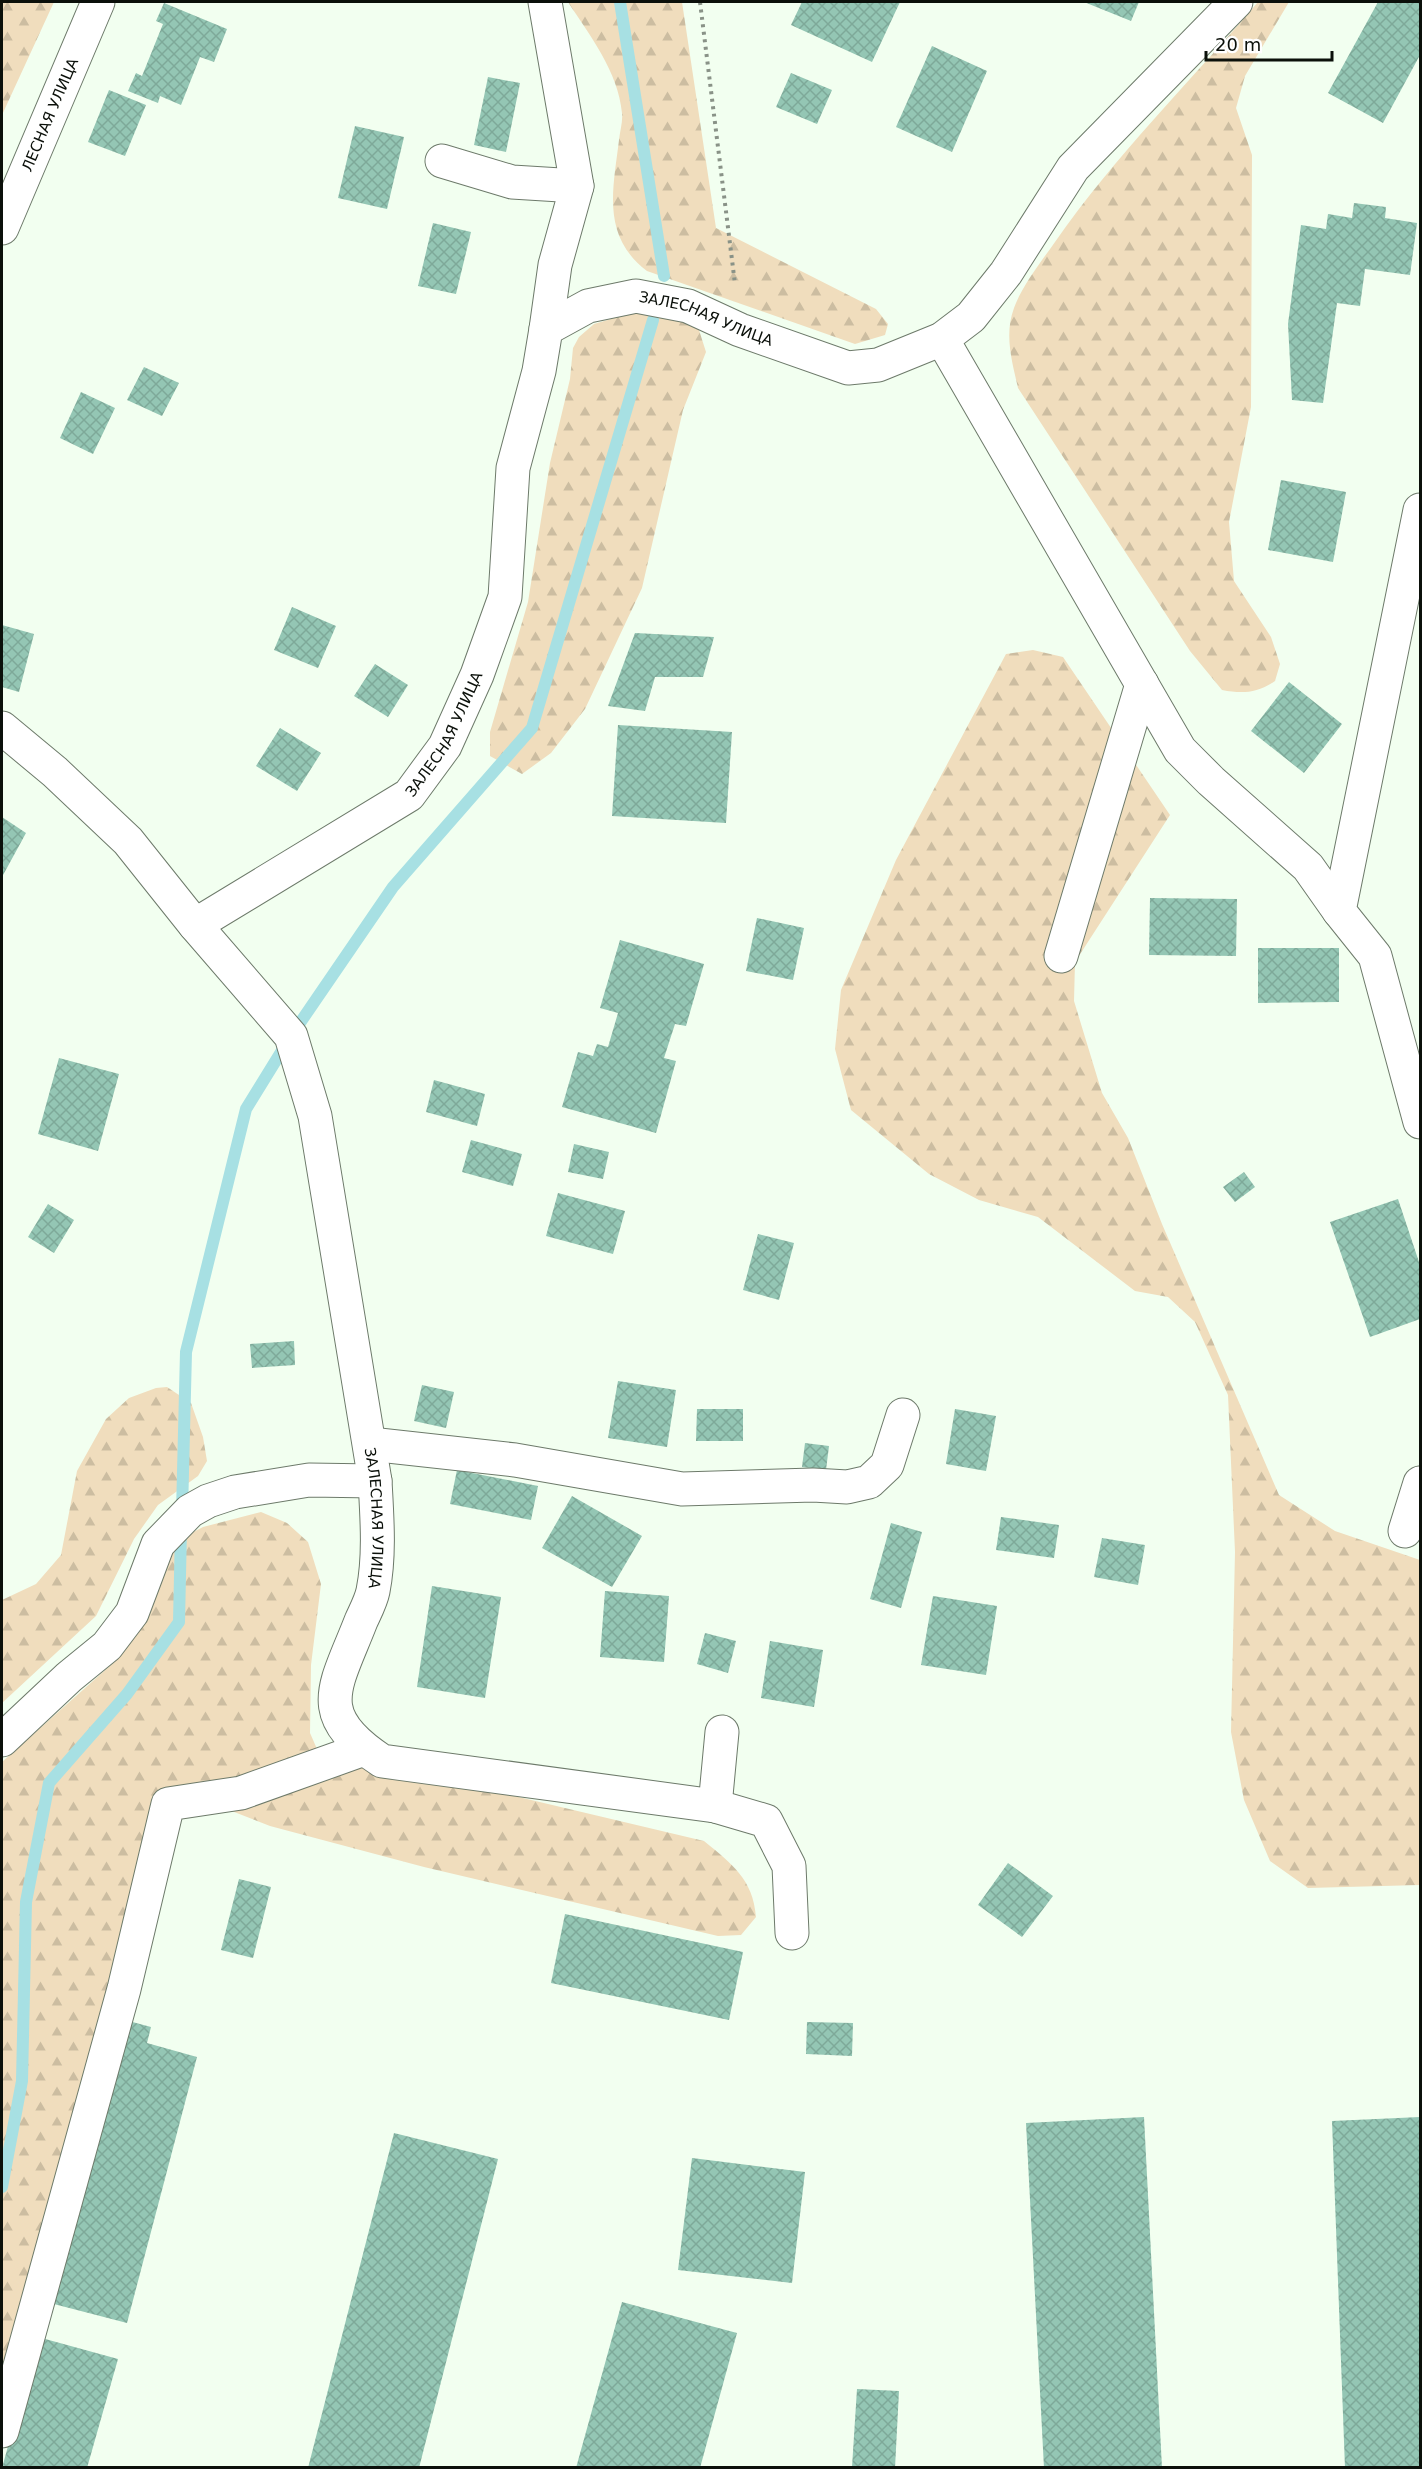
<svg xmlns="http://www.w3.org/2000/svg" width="1422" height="2469" font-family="'DejaVu Sans',sans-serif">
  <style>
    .forest { fill: url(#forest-firs) }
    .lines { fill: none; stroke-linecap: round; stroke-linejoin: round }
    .stream { stroke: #a7e0e3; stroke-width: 12 }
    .building { fill: url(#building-cross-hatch) }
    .minor-casing { stroke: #6d7a6a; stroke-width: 35 }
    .path { stroke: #899287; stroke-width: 4; stroke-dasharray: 3 4.5; stroke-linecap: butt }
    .minor { stroke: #fff; stroke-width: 33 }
    .labels { text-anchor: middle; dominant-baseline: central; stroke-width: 5; stroke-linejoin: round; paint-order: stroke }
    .street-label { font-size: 15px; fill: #0b100a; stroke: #fff }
  </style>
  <defs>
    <pattern id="forest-firs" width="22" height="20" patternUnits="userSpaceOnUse" patternTransform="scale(1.5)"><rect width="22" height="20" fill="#f0ddbd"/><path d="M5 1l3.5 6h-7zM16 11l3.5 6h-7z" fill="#ccbda1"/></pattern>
    <pattern id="building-cross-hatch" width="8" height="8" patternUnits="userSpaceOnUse" patternTransform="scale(1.5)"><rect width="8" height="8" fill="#94c6b4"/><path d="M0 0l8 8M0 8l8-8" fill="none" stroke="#7ea999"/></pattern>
  </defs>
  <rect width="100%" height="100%" fill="#f2fff0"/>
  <!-- forest -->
  <path class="forest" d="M2,2H54L2,115Z
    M568,2H682L716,228L876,309L888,324L885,335L855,344L647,271C601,236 613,190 619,140C620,131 623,121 622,113C618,71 590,36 568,2Z
    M1258,2H1289L1245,76L1236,108L1252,155L1251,407L1229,522L1234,581L1271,637L1280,664L1275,681C1257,693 1243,694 1222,690L1190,651L1018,388C1012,361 1004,335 1014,308C1023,284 1041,262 1055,242C1114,157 1191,81 1258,2Z
    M628,314H658L691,322L699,330L706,352L683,410L642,588L585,709L551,753L522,774L490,756V732L528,602L550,463L570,379L573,348L579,337L594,324Z
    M1033,650L1063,657L1170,815L1075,962L1074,1001L1102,1093L1128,1138L1162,1224L1279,1495L1335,1531L1420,1560V1885L1308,1888L1270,1861L1244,1800L1231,1732L1235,1552L1228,1395L1195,1322L1168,1297L1135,1291L1038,1217L979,1200L929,1174L851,1110L835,1049L841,990L896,860L1006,654Z
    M167,1387L191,1403L203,1437L207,1461L198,1476L158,1505L134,1539L96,1616L2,1703V1600L36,1584L61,1555L77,1471L106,1419L129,1398L156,1388Z
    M261,1512L287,1523L308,1542L321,1584L311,1665L310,1733L317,1749L704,1841C732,1864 753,1879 756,1917L741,1935L718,1936L424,1867L270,1826L183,1792L2,2399V1762L112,1664L143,1615L174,1542L203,1527Z"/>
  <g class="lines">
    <!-- stream -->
    <path class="stream" d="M620,2L664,276
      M182,1512L186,1352L246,1109L291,1036L393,887L532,728L653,320
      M2,2187L22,2081L26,1902L49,1783L127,1694L179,1622L181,1529"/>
  </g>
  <!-- building -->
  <path class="building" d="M802,2H900L872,62L791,25Z
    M1084,2H1139L1131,21Z
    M1378,2H1420V55L1383,123L1328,93Z
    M164,3L227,29L214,62L200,57L181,105L160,96L158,103L128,91L136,73L142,76L163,24L156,21Z
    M932,46L987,71L952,152L896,127Z
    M791,73L832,90L817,124L776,107Z
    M488,77L520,83L506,152L474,145Z
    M109,90L146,105L125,156L88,142Z
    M355,126L404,137L387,209L338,198Z
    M1354,203L1386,207L1385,218L1417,223L1410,275L1365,269L1360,306L1337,303L1323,403L1292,400L1288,324L1301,225L1326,229L1328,214L1352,218Z
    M433,223L471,232L456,294L418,286Z
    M144,367L179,383L162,416L127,400Z
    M81,392L115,408L93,454L60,438Z
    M1281,480L1346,492L1333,562L1268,550Z
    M292,607L336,626L318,668L274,650Z
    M2,625L34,634L19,692L2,687Z
    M635,633L714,637L703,677H655L645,711L608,706Z
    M375,664L408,685L388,717L354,696Z
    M1289,682L1342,724L1304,773L1251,731Z
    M618,725L732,732L726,823L612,816Z
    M280,728L321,753L297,791L256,766Z
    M2,817L26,833L2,877Z
    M1150,898L1237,899L1236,956L1149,955Z
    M757,918L804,928L793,980L746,971Z
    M620,940L704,964L686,1026L675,1024L664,1058L676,1061L656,1133L562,1107L578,1052L593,1056L597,1044L608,1047L618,1013L600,1008Z
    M1258,948H1339V1002L1258,1003Z
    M59,1058L119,1074L98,1151L38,1134Z
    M434,1080L485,1094L477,1126L426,1112Z
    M471,1140L522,1154L513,1186L462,1172Z
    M574,1144L609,1152L603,1179L568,1172Z
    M1244,1172L1255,1187L1235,1202L1223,1187Z
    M558,1193L625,1211L613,1254L546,1236Z
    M1398,1199L1420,1265V1319L1370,1337L1330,1222Z
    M48,1204L74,1220L54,1253L28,1237Z
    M758,1234L794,1243L779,1300L743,1290Z
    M294,1341L295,1365L252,1368L250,1344Z
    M618,1381L676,1390L667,1447L608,1438Z
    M422,1385L454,1392L446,1428L414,1421Z
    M697,1409H743V1441H696Z
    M955,1409L996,1416L986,1471L946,1464Z
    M805,1443L829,1446L826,1470L802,1467Z
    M457,1470L538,1486L531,1520L450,1504Z
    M572,1496L642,1536L612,1587L542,1548Z
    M1001,1517L1059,1525L1054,1558L996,1550Z
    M891,1523L922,1532L901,1608L870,1599Z
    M1102,1538L1145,1545L1138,1585L1094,1577Z
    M432,1586L501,1597L485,1698L417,1687Z
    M605,1591L669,1596L664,1662L600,1657Z
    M933,1596L997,1606L986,1675L921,1665Z
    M705,1633L736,1641L728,1673L697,1664Z
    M770,1641L823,1650L814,1707L761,1698Z
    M1008,1863L1053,1896L1022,1937L978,1905Z
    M239,1879L271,1887L253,1958L221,1950Z
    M565,1914L743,1952L729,2020L551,1983Z
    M125,2020L151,2027L147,2043L197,2057L127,2323L50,2303Z
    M807,2022L853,2023L852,2056L806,2054Z
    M1144,2117L1162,2468H1044L1026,2123Z
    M1420,2117V2468H1345L1332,2121Z
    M394,2133L498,2159L419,2468H308Z
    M692,2158L805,2172L792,2283L678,2270Z
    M622,2302L737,2333L700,2468H576Z
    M38,2337L118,2359L87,2468H2Z
    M857,2389L899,2391L895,2468L852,2467Z"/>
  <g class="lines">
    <!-- minor casing -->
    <g class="minor-casing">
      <g id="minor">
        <path d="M545,2L577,186L555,265L546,329"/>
        <path d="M442,161L512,182L577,186"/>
        <path id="s1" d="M2,228L98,2"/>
        <path d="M942,339L1180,750L1211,781L1308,867L1339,911"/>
        <path d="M1420,510L1339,911L1375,956L1420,1122"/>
        <path id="s2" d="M2,728L55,772L128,841L195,925L291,1036L315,1116L375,1481C377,1517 380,1556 373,1591C371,1601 365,1612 361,1621C335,1688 311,1714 382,1761L715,1806L766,1821L789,1866L792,1933"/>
        <path id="s3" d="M195,925L409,795L445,746L477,675L505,597L513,468L539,371L546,329L588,306L636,296L688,306L740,330L848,368L878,365L942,339L971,317L1006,273L1073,168L1236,2"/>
        <path d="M1061,956L1142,684"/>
        <path d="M370,1444L515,1460L682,1489L813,1485L847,1487L869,1482L887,1465L903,1415"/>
        <path d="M1405,1531L1420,1483"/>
        <path d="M2,1740L69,1677L107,1646L132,1613L158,1544L190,1511L208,1501L235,1492L309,1480L375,1481"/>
        <path d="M715,1806L722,1732"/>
        <path d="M2,2431L124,1989L168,1804L241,1793L364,1749"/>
      </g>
    </g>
    <!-- path -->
    <path class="path" d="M700,2L735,284"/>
    <!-- minor -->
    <use href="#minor" class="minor"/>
  </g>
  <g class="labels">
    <!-- street labels -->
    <g class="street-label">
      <text stroke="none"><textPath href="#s1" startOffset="123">ЛЕСНАЯ УЛИЦА</textPath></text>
      <text stroke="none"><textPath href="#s3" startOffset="915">ЗАЛЕСНАЯ УЛИЦА</textPath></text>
      <text stroke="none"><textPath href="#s3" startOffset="321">ЗАЛЕСНАЯ УЛИЦА</textPath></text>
      <text stroke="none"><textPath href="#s2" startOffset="914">ЗАЛЕСНАЯ УЛИЦА</textPath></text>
    </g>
  </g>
  <!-- border -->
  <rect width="1422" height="2469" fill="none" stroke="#0b100a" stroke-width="6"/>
  <!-- scale -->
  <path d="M1206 51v9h126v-9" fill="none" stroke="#0b100a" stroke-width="3"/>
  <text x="1215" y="51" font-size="18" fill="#0b100a" stroke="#ffffff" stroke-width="4.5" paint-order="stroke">20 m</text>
</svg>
